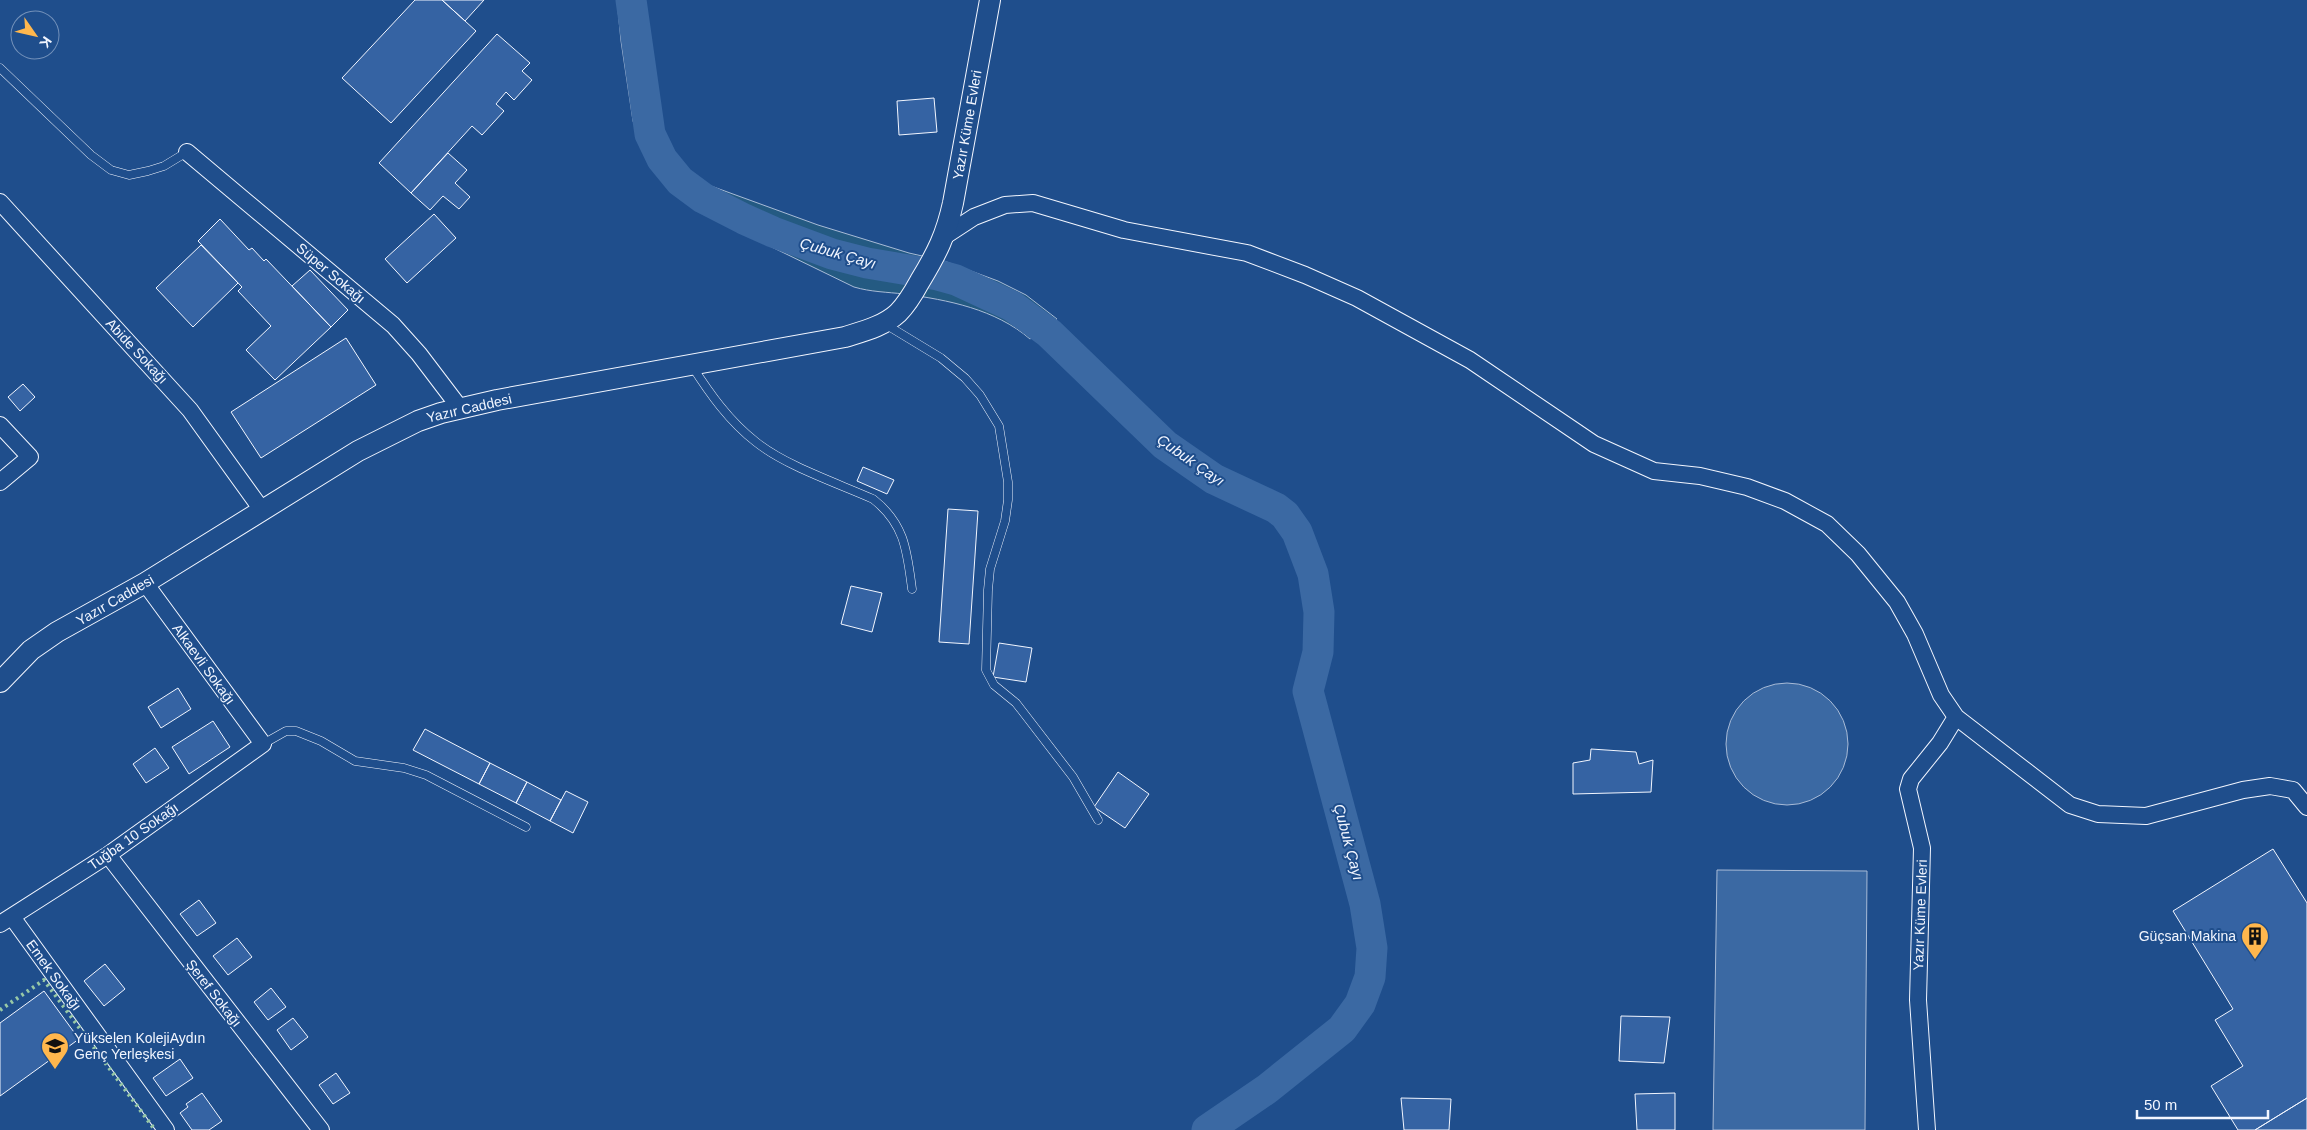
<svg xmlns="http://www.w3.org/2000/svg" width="2307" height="1130" font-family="Arial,sans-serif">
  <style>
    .green { fill: #245a82; stroke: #a8bbd7 }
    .water { fill: #3b69a3; stroke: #a8bbd7 }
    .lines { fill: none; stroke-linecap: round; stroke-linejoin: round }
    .river { stroke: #3b69a3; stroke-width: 31 }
    .building { fill: #3563a3; stroke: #f2f6ff }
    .service-casing { stroke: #f2f6ff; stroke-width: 9 }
    .minor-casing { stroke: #f2f6ff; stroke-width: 18 }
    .tertiary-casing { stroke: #f2f6ff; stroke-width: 22 }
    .service { stroke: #1f4e8c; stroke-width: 8 }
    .minor { stroke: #1f4e8c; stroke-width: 16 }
    .tertiary { stroke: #1f4e8c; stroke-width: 20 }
    .hedge { stroke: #97c8a6; stroke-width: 4; stroke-dasharray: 2.5 4; stroke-linecap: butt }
    .labels { text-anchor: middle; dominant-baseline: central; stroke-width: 4; stroke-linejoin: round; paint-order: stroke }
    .street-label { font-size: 14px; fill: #f2f6ff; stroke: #1f4e8c }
    .poi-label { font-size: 14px; fill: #f2f6ff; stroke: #1f4e8c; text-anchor: end }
    .water-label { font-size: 15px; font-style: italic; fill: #f2f6ff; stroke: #1f4e8c }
  </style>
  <rect width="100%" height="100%" fill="#1f4e8c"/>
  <!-- green -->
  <path class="green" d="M617,0H643L650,79L661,134L668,152L680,166L693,177L711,186L818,225L909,253L944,261L998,281L1026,295L1057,319L1030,339C995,309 948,300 904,294C887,292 871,292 854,287L708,216L676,196L656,173L642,147L633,121L621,41Z"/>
  <!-- water -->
  <path class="water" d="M1726 744a61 61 0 1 1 122 0a61 61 0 1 1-122 0Z
    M1717,870L1867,871L1865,1130H1713Z"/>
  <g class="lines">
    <!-- river -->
    <path class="river" d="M631,0L650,134L662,159L680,181L703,198L744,219L773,232L832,254L867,263L938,275L956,280L1012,306L1049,333L1165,445L1214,479L1276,508L1285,515L1297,532L1313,574L1319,612L1318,652L1308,691L1365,904L1372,948L1370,977L1360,1004L1342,1029L1267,1089L1207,1130"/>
  </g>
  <!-- building -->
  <path class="building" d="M415,0H442L476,31L391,123L342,78Z
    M442,0H484L465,21Z
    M497,34L530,63L522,71L532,80L514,100L506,92L496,104L504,111L482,135L472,126L411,193L379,163Z
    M934,98L937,132L899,135L897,101Z
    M448,153L467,170L455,183L470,197L459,209L443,196L430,210L411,193Z
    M434,214L456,238L407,283L385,259Z
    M220,219L249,250L252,248L264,261L266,259L331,327L275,380L246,350L271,326L238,291L242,287L198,241Z
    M201,245L238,283L193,327L156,288Z
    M310,270L348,310L331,327L292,286Z
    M346,338L376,385L261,458L231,412Z
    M23,384L35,397L20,411L8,397Z
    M863,467L894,480L887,494L857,481Z
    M948,509L978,511L969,644L939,642Z
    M851,586L882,593L872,632L841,624Z
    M999,643L1032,648L1026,682L993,677Z
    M178,688L191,709L161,728L148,707Z
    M213,721L230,747L189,774L172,747Z
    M425,729L490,763L479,784L413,750Z
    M155,748L169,768L146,783L133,764Z
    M1591,749L1636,752L1639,764L1653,760L1651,792L1573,794V763L1590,760Z
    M490,763L527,782L516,803L479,784Z
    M1118,772L1149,794L1125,828L1094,807Z
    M527,782L561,800L550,821L516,803Z
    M566,791L588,802L573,833L550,821Z
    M2273,849L2307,903V1098L2255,1130H2238L2211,1086L2243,1066L2215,1020L2233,1009L2173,911Z
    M199,900L216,923L197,936L180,914Z
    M237,938L252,957L228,975L213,956Z
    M105,964L125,989L104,1006L84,981Z
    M271,988L286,1007L268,1020L254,1002Z
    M44,991L79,1039L0,1096V1023Z
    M1621,1016L1670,1017L1664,1063L1619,1061Z
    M293,1018L308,1037L291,1050L277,1030Z
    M180,1059L193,1078L166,1096L153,1078Z
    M336,1073L350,1093L333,1104L319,1085Z
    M202,1093L222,1121L209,1130H192L180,1113L188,1107L186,1104Z
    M1675,1093V1130H1637L1635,1094Z
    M1401,1098L1451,1099L1449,1130H1404Z
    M2307,1098V1130H2255Z"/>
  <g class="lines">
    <!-- service casing -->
    <g class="service-casing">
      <path id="service" d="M0,68L91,155L111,170L129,175L148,171L164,166L187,152
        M885,324L941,358L965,378L980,395L999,426L1008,482V500L1005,521L990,569L988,590L986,670L994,685L1016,703L1073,777L1098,820
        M692,366C710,394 729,421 756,442C786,466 837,483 873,499C905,524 907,551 912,589
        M263,744L286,731H296L321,741L355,761L404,768L426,775L526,827"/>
    </g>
    <!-- minor casing -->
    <g class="minor-casing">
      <path id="minor" d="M187,152L393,325L419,354L460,408
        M0,202L190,410L262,510
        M945,236L974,217L1005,205L1033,203L1124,230L1247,253L1305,275L1357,298L1470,360L1594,444L1654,471L1700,476L1747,487L1785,501L1827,524L1858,554L1897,602L1915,634L1941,695L1956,717L2070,805L2098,814L2146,816L2243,790L2270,786L2293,790L2307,807
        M0,425L30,457L0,482
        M108,855L321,1130
        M12,917L166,1130
        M0,924L108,855L263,744L145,583
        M1927,1130L1918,1000L1922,848L1908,789L1911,779L1940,743L1956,717"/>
    </g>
    <!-- tertiary casing -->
    <g class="tertiary-casing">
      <path id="tertiary" d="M0,682L31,650L57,632L145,583L358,451L418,421L441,413L497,400L845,337C864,331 884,326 898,313C907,304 914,292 920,281C937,253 946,235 953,203L990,0"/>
    </g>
    <!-- service -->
    <use href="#service" class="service"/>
    <!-- minor -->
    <use href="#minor" class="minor"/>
    <!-- tertiary -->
    <use href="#tertiary" class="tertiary"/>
    <!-- hedge -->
    <path class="hedge" d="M0,1010L44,980L155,1130"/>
  </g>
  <!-- icons -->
  <defs>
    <g id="building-pin" transform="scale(1.4375)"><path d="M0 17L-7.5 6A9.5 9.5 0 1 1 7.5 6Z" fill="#ffb74d" stroke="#1f4e8c"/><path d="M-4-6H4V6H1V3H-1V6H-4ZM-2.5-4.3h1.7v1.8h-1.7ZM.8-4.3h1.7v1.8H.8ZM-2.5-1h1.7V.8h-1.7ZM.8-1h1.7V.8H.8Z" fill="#111"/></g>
    <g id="school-pin" transform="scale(1.4375)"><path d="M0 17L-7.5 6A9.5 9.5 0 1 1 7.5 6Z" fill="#ffb74d" stroke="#1f4e8c"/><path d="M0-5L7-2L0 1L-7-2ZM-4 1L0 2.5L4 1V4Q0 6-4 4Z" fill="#111"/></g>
  </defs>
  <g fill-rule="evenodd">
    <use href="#building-pin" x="2255" y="936"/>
    <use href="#school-pin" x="55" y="1046"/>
  </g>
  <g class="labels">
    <!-- street labels -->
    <g class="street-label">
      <text transform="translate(967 125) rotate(-80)">Yazır Küme Evleri</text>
      <text transform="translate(331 273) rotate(40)">Süper Sokağı</text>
      <text transform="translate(137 351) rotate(47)">Abide Sokağı</text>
      <text transform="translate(469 408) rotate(-13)">Yazır Caddesi</text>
      <text transform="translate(115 600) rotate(-30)">Yazır Caddesi</text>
      <text transform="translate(204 664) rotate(54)">Alkaevli Sokağı</text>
      <text transform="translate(133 836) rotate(-35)">Tuğba 10 Sokağı</text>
      <text transform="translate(1920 915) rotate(-88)">Yazır Küme Evleri</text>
      <text transform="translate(54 975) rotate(54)">Emek Sokağı</text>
      <text transform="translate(214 993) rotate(52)">Şeref Sokağı</text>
    </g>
    <!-- poi labels -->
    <g class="poi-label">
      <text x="2236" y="936">Güçsan Makina</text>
      <text x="74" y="1038" text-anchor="start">Yükselen KolejiAydın<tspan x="74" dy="16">Genç Yerleşkesi</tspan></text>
    </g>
    <!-- water labels -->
    <g class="water-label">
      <text transform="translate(838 253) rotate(16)">Çubuk Çayı</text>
      <text transform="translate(1191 460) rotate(35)">Çubuk Çayı</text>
      <text transform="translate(1349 842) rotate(75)">Çubuk Çayı</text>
    </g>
  </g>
  <!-- north arrow -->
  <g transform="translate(35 35) rotate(124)"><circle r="24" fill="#1f4e8c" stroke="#7391ba"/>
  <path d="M0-4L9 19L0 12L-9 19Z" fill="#ffb74d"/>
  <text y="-8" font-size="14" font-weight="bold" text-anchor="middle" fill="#f2f6ff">K</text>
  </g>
  <!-- scale -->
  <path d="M2137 1110v8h131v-8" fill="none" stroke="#f2f6ff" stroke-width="2.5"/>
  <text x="2144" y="1110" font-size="15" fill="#f2f6ff" stroke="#1f4e8c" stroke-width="4" paint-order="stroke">50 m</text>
</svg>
